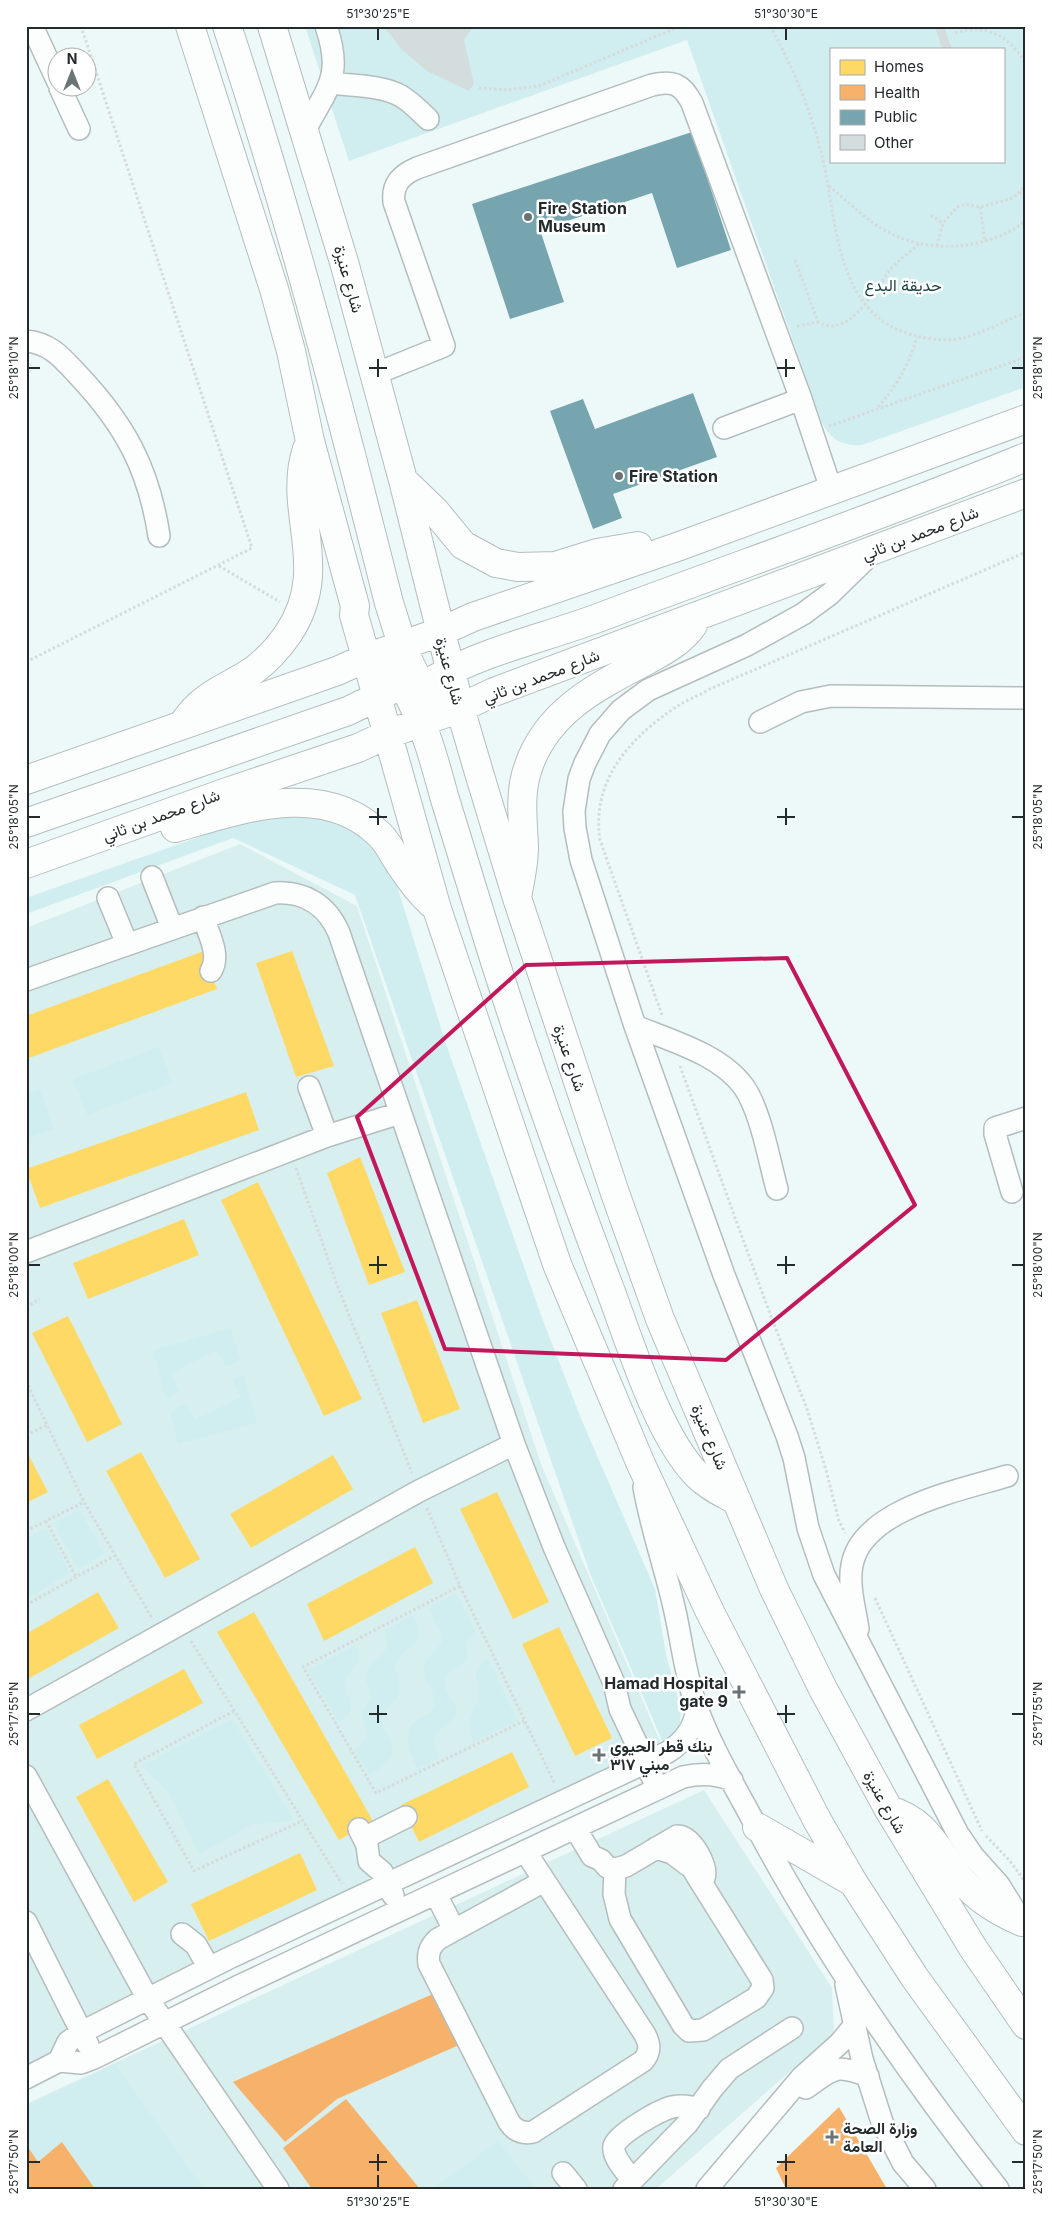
<svg xmlns="http://www.w3.org/2000/svg" width="1052" height="2215" font-family="Inter,Vazirmatn,sans-serif">
  <style>
    .built { fill: #d8efef }
    .green { fill: #d0eeef; fill-rule: evenodd }
    .homes { fill: #ffd966 }
    .health { fill: #f6b26b }
    .public { fill: #76a5af }
    .building { fill: #d3dddd }
    .lines { fill: none; stroke-linecap: round; stroke-linejoin: round }
    .minor-casing { stroke: #b4bdbd; stroke-width: 24 }
    .major-casing { stroke: #b4bdbd; stroke-width: 30 }
    .path { stroke: #d6dada; stroke-width: 3; stroke-dasharray: 2.5 2.5; stroke-linecap: butt }
    .minor { stroke: #fcfefe; stroke-width: 21 }
    .major { stroke: #fcfefe; stroke-width: 28 }
    .marked { fill: none; stroke: #c2185b; stroke-width: 4; stroke-linejoin: round }
    .ticks { fill: none; stroke: #232b2c; stroke-width: 2 }
    .poi-dot { fill: #6a7374; stroke: #fff; stroke-width: 2 }
    .labels { text-anchor: middle; dominant-baseline: central; stroke-width: 5; stroke-linejoin: round; paint-order: stroke }
    .poi-label { font-size: 16px; font-weight: bold; fill: #232b2c; stroke: #fff; text-anchor: start }
    .street-label { font-size: 16px; fill: #232b2c; stroke: #fff }
    .park-label { font-size: 16px; fill: #184243; stroke: #fff }
    .neatline { fill: none; stroke: #232b2c; stroke-width: 2 }
    .ticks-label { font-size: 12px; text-anchor: middle; fill: #232b2c }
  </style>
  <rect width="100%" height="100%" fill="#edf9f9"/>
  <!-- built -->
  <path class="built" d="M240,844L357,906L541,1464L663,1748L26,2066V928Z
    M704,1790L832,1988L834,2033L656,2189H26V2104Z"/>
  <!-- green -->
  <path class="green" d="M305,26H1026V387L862,445C842,447 828,438 821,420L687,40L349,161ZM831,49H1003V161H831Z
    M271,815L330,817L371,841L393,873L446,1044L542,1318L582,1421L655,1589L666,1654L681,1711L680,1722L676,1734L664,1745L591,1576L355,895L233,838L26,914V898L216,831Z
    M159,1047L172,1083L87,1115L73,1079Z
    M40,1089L54,1129L26,1139V1094Z
    M231,1328L240,1360L226,1367L217,1350L171,1373L180,1391L166,1399L153,1350Z
    M243,1374L257,1423L178,1444L170,1413L186,1404L195,1420L241,1397L233,1380Z
    M80,1510L104,1554L78,1569L54,1523Z
    M46,1528L70,1573L26,1599V1538Z
    M456,1593L475,1632L467,1641C466,1647 469,1654 465,1660C459,1670 441,1671 445,1686C447,1695 455,1701 457,1710C452,1733 424,1723 439,1758L417,1769C410,1752 399,1730 420,1718C427,1714 431,1713 435,1705C436,1690 422,1682 424,1667C426,1654 441,1650 443,1637L428,1607Z
    M413,1615L419,1628V1637C414,1648 401,1651 396,1663C393,1673 400,1679 400,1689C400,1701 387,1704 384,1714C375,1740 417,1748 369,1775L354,1750C374,1736 362,1730 363,1714C363,1707 370,1703 371,1696C370,1690 366,1684 366,1677C368,1657 397,1655 385,1630Z
    M355,1645C366,1665 349,1666 345,1681C341,1696 364,1707 339,1723L308,1670Z
    M488,1659L518,1721L473,1742C462,1720 475,1717 478,1697C480,1681 467,1669 488,1659Z
    M232,1719L294,1820L272,1823L267,1821L262,1824L254,1823L199,1855L169,1792L141,1766Z
    M115,2064L204,2189H26V2106Z
    M498,2141L536,2189H433Z"/>
  <!-- homes -->
  <path class="homes" d="M204,951L217,989L26,1059V1016Z
    M292,951L334,1066L296,1077L256,963Z
    M246,1092L259,1130L40,1208L26,1169Z
    M360,1157L405,1272L369,1285L327,1173Z
    M258,1182L362,1399L324,1416L221,1200Z
    M184,1219L199,1255L88,1299L73,1263Z
    M417,1300L460,1409L423,1423L381,1313Z
    M68,1316L122,1424L87,1442L32,1333Z
    M141,1452L200,1559L165,1578L106,1471Z
    M333,1455L353,1489L251,1548L230,1514Z
    M29,1456L48,1492L26,1503V1457Z
    M497,1492L549,1602L513,1619L460,1509Z
    M415,1547L433,1583L324,1641L307,1604Z
    M98,1592L119,1628L26,1680V1634Z
    M254,1612L373,1821L339,1840L217,1632Z
    M559,1627L612,1738L575,1756L522,1644Z
    M184,1669L203,1703L97,1759L79,1725Z
    M512,1752L529,1787L419,1842L401,1805Z
    M108,1779L168,1882L134,1902L76,1797Z
    M300,1853L317,1890L209,1941L191,1904Z"/>
  <!-- health -->
  <path class="health" d="M435,1993L459,2045L337,2099L285,2142L233,2082Z
    M346,2099L420,2189H312L283,2148Z
    M839,2107L887,2189H786L776,2168Z
    M62,2142L95,2189H26V2144L38,2162Z"/>
  <!-- public -->
  <path class="public" d="M692,132L731,250L677,268L652,193L540,230L564,302L510,319L472,204Z
    M693,393L717,457L613,494L622,518L593,529L550,411L583,399L595,429Z"/>
  <!-- building -->
  <path class="building" d="M384,26H474L464,40L474,84L469,91L427,71L401,49Z
    M935,26H944L952,49H942Z"/>
  <g class="lines">
    <!-- minor casing -->
    <g class="minor-casing">
      <path id="minor" d="M32,26L58,82
        M330,83C353,86 381,85 401,96C411,102 420,111 428,119
        M60,88L79,129
        M305,130C328,87 343,76 326,26
        M26,341C51,343 63,359 79,376C125,425 149,469 159,536
        M375,374L444,346L394,202C392,184 401,175 417,168L652,85C673,80 682,84 692,103L801,399L831,489
        M724,428L801,399
        M874,551L830,594L803,614L747,645L648,690L621,710L600,734L585,763L579,779L574,811L575,828L581,860L635,1026L724,1275L787,1436L794,1458L808,1528L824,1575L958,1834L973,1856L999,1885L1023,1924
        M760,722L801,702L831,696L1026,698
        M152,877L172,928
        M108,898L127,944
        M203,917C208,933 221,955 211,971
        M26,980L275,893C304,891 327,905 339,933L514,1444L554,1547L614,1683L620,1709L658,1789
        M635,1026C671,1041 720,1054 744,1087C761,1112 769,1160 777,1189
        M309,1087L327,1136
        M1012,1192L995,1134V1128L1026,1118
        M26,1252L327,1136L400,1113
        M644,1487C651,1528 665,1567 674,1607C682,1641 685,1676 697,1708C712,1749 736,1788 756,1826C825,1955 908,2074 998,2189
        M858,1629C855,1609 848,1585 852,1565C862,1509 961,1490 1007,1476
        M26,1710L419,1491L514,1444
        M26,1776L148,1999L278,2189
        M575,1828L592,1856L601,1860L607,1867L615,1869L626,1866L677,1836C690,1834 709,1866 704,1878
        M359,1829L367,1845L369,1861L382,1872L393,1895
        M364,1838L406,1817
        M525,1851L644,2033C650,2043 651,2052 643,2061L533,2132C523,2134 515,2131 509,2122L429,1964C427,1953 430,1946 438,1939L544,1881
        M615,1869L614,1894L620,1919L683,2025L689,2031L703,2030L756,1998L763,1988L762,1980L692,1868L672,1853L656,1848
        M436,1894L454,1930
        M26,1922L88,2045
        M182,1934L196,1945L209,1968
        M846,1985L862,2059L882,2122L903,2163L925,2189
        M59,2061L68,2042L82,2032L227,1959L668,1752C685,1741 694,1728 697,1709
        M26,2078L59,2061L81,2063L94,2058L239,1986L683,1777C700,1773 715,1773 732,1780
        M806,2088C833,2069 834,2063 868,2076
        M563,2173L576,2189
        M632,2180C626,2171 612,2157 614,2146C617,2134 660,2110 672,2107C681,2105 690,2106 699,2109
        M624,2189L687,2124L712,2089L729,2069L792,2028
        M707,2189L802,2077L840,2043L854,2026"/>
    </g>
    <!-- major casing -->
    <g class="major-casing">
      <path id="major" d="M190,26L274,289L291,351L310,441L355,606L354,615L437,909L557,1264L640,1462L710,1612L817,1820L853,1882L915,1978L1026,2131
        M227,26C290,216 340,409 389,603C399,633 410,682 437,701C444,705 452,706 460,708
        M272,26L344,262L403,480L460,708L480,776L517,898L615,1193L660,1319L774,1589L823,1689L889,1810L973,1948L1026,2025
        M403,480L435,511L463,545L496,563L518,567L555,566L597,553L638,546
        M366,658C388,666 399,678 410,698C426,729 435,763 444,796C457,838 470,880 483,923C520,1044 563,1165 608,1284C629,1339 657,1434 697,1475C709,1487 723,1493 737,1501
        M435,679C486,650 544,638 598,618C741,564 885,515 1026,457
        M185,721C204,693 228,688 254,670C266,661 279,647 288,634C333,567 286,512 307,449
        M26,780L337,671L366,658L440,632L473,617L677,547L1026,419
        M26,823L348,711L391,690
        M175,828C240,810 323,778 380,835C389,844 394,856 401,866C410,880 420,893 432,904
        M26,864L224,793L358,748L386,735L460,708L494,692L1026,493
        M518,892C521,877 524,862 524,847C523,820 519,793 528,768C546,713 594,688 642,663C660,653 681,643 693,625
        M889,1810C933,1823 938,1857 967,1886C983,1903 1001,1913 1022,1922
        M757,1827L851,1881"/>
    </g>
    <!-- path -->
    <path class="path" d="M770,26C792,65 809,106 820,148C837,211 832,309 907,333C924,339 945,342 963,338C985,332 1005,321 1026,312
      M955,33C990,24 1005,35 1026,62
      M479,88L507,90L539,86L681,26
      M829,186C850,203 870,225 896,236C937,254 990,248 1026,221
      M1020,192L1026,201
      M980,207L985,242
      M931,215L943,223
      M937,246L943,223L957,207L966,204L980,207L1003,201L1013,198L1026,185
      M795,260L818,322C849,340 874,290 890,270C898,261 909,252 919,244
      M797,326L818,322
      M878,407C897,385 909,365 917,337
      M829,426L1026,357
      M219,566L280,602
      M26,662L252,548L81,26
      M662,1015L600,840C591,782 628,740 673,709C684,701 698,696 710,689L1026,552
      M680,1066L770,1314L807,1409L826,1470L839,1521L845,1533
      M296,1168L339,1290L412,1473
      M26,1307L40,1299
      M26,1381L84,1502L152,1618
      M26,1435L47,1425
      M427,1508L460,1586L555,1784
      M46,1521L76,1577
      M26,1531L84,1502
      M460,1586L303,1667L376,1793L524,1721
      M875,1598L982,1831
      M26,1605L114,1556
      M191,1641L342,1884
      M234,1711L134,1764L194,1871L302,1821
      M986,1836L1010,1861L1026,1883"/>
    <!-- minor -->
    <use href="#minor" class="minor"/>
    <!-- major -->
    <use href="#major" class="major"/>
  </g>
  <!-- marked area -->
  <path class="marked" d="M787,958L915,1205L726,1360L445,1349L357,1117L526,965Z"/>
  <!-- ticks -->
  <path class="ticks" d="M378,28V40M786,28V40M378,359V377M786,359V377M28,368H40M369,368H387M777,368H795M1012,368H1024M378,808V825M786,808V825M28,817H40M369,817H387M777,817H795M1012,817H1024M378,1256V1274M786,1256V1274M28,1265H40M369,1265H387M777,1265H795M1012,1265H1024M378,1705V1723M786,1705V1723M28,1714H40M369,1714H387M777,1714H795M1012,1714H1024M378,2154V2171M786,2154V2171M28,2162H40M369,2162H387M777,2162H795M1012,2162H1024M378,2175V2188M786,2175V2188"/>
  <!-- markers -->
  <g class="poi-dot">
    <circle cx="528" cy="217" r="5"/>
    <circle cx="619" cy="476" r="5"/>
    <path d="M736.5 1684.5h5v5h5v5h-5v5h-5v-5h-5v-5h5z"/>
    <path d="M596.5 1747.5h5v5h5v5h-5v5h-5v-5h-5v-5h5z"/>
    <path d="M829.5 2129.5h5v5h5v5h-5v5h-5v-5h-5v-5h5z"/>
  </g>
  <g class="labels">
    <!-- poi labels -->
    <g class="poi-label">
      <text x="538" y="208">Fire Station<tspan x="538" dy="18">Museum</tspan></text>
      <text x="629" y="476">Fire Station</text>
      <text x="728" y="1683" text-anchor="end">Hamad Hospital<tspan x="728" dy="18">gate 9</tspan></text>
      <text x="610" y="1746">بنك قطر الحيوي<tspan x="610" dy="18">مبني ٣١٧</tspan></text>
      <text x="843" y="2128">وزارة الصحة<tspan x="843" dy="18">العامة</tspan></text>
    </g>
    <!-- street labels -->
    <g class="street-label">
      <text transform="translate(349 279) rotate(74)">شارع عنيزة</text>
      <text transform="translate(920 533) rotate(-21)">شارع محمد بن ثاني</text>
      <text transform="translate(450 671) rotate(75)">شارع عنيزة</text>
      <text transform="translate(541 676) rotate(-21)">شارع محمد بن ثاني</text>
      <text transform="translate(161 815) rotate(-20)">شارع محمد بن ثاني</text>
      <text transform="translate(570 1058) rotate(71)">شارع عنيزة</text>
      <text transform="translate(710 1437) rotate(67)">شارع عنيزة</text>
      <text transform="translate(885 1802) rotate(60)">شارع عنيزة</text>
    </g>
    <!-- park labels -->
    <g class="park-label">
      <text x="903" y="285">حديقة البدع</text>
    </g>
  </g>
  <!-- border -->
  <rect width="1052" height="2215" fill="none" stroke="#ffffff" stroke-width="55"/>
  <!-- legend -->
  <rect x="830" y="48" width="175" height="115" fill="#ffffff" stroke="#a7aaab"/>
  <rect x="840" y="60" width="25" height="15" fill="#ffd966" stroke="#a7aaab"/>
  <text x="874" y="72" font-size="15" fill="#232b2c">Homes</text>
  <rect x="840" y="85" width="25" height="15" fill="#f6b26b" stroke="#a7aaab"/>
  <text x="874" y="98" font-size="15" fill="#232b2c">Health</text>
  <rect x="840" y="110" width="25" height="15" fill="#76a5af" stroke="#a7aaab"/>
  <text x="874" y="122" font-size="15" fill="#232b2c">Public</text>
  <rect x="840" y="135" width="25" height="15" fill="#d3dddd" stroke="#a7aaab"/>
  <text x="874" y="148" font-size="15" fill="#232b2c">Other</text>
  <!-- north arrow -->
  <g transform="translate(72 72)"><circle r="24" fill="#ffffff" stroke="#a7aaab"/>
  <path d="M0-4L9 19L0 12L-9 19Z" fill="#6a7374"/>
  <text y="-8" font-size="14" font-weight="bold" text-anchor="middle" fill="#232b2c">N</text>
  </g>
  <rect x="28" y="28" width="996" height="2160" class="neatline"/>
  <g class="ticks-label">
    <text x="378" y="18">51°30'25"E</text>
    <text x="786" y="18">51°30'30"E</text>
    <text transform="translate(14 368) rotate(-90)" y="4">25°18'10"N</text>
    <text transform="translate(1038 368) rotate(-90)" y="4">25°18'10"N</text>
    <text transform="translate(14 817) rotate(-90)" y="4">25°18'05"N</text>
    <text transform="translate(1038 817) rotate(-90)" y="4">25°18'05"N</text>
    <text transform="translate(14 1265) rotate(-90)" y="4">25°18'00"N</text>
    <text transform="translate(1038 1265) rotate(-90)" y="4">25°18'00"N</text>
    <text transform="translate(14 1714) rotate(-90)" y="4">25°17'55"N</text>
    <text transform="translate(1038 1714) rotate(-90)" y="4">25°17'55"N</text>
    <text transform="translate(14 2162) rotate(-90)" y="4">25°17'50"N</text>
    <text transform="translate(1038 2162) rotate(-90)" y="4">25°17'50"N</text>
    <text x="378" y="2206">51°30'25"E</text>
    <text x="786" y="2206">51°30'30"E</text>
  </g>
</svg>
